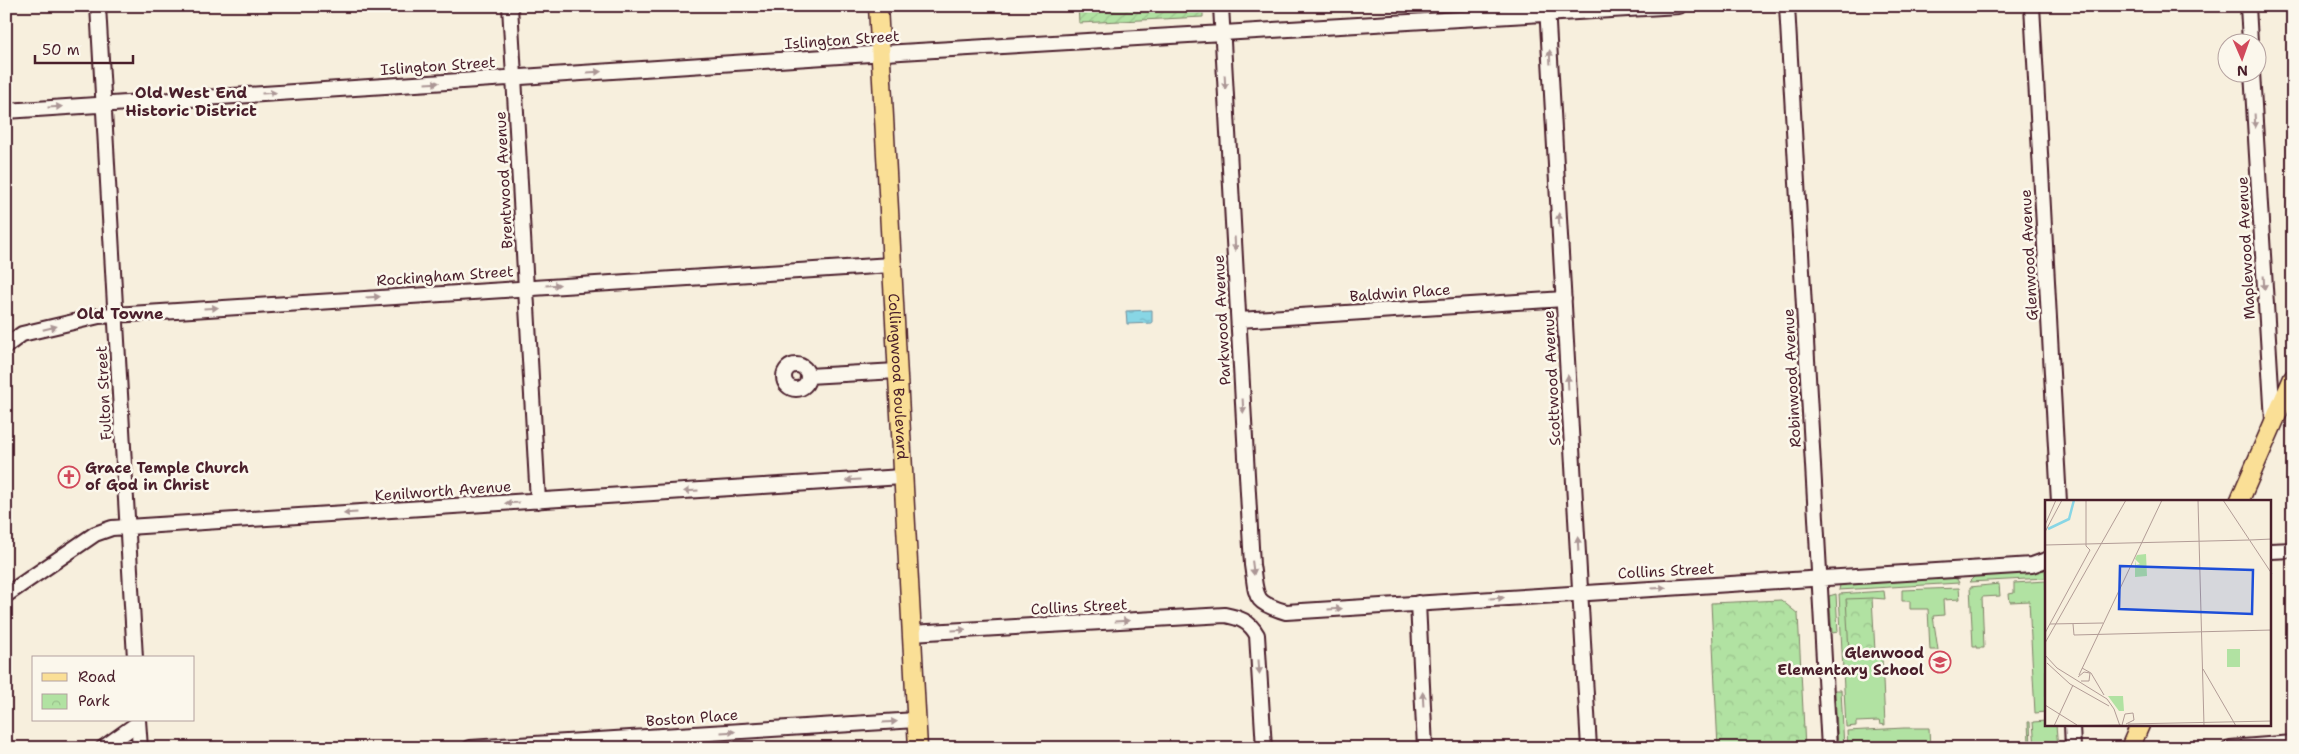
<svg xmlns="http://www.w3.org/2000/svg" width="2299" height="754" font-family="'Shantell Sans',sans-serif">
  <style>
    .grass { fill: #b1e2a2; stroke: #7e8066 }
    .park { fill: url(#park-crowns); stroke: #7e8066 }
    .garden { fill: url(#garden-furrows); stroke: #7e8066 }
    .water { fill: url(#water-ripples); stroke: #6f8d9b }
    .lines { fill: none; stroke-linecap: round; stroke-linejoin: round }
    .minor-casing { stroke: #4a1f2b; stroke-width: 18 }
    .major-casing { stroke: #4a1f2b; stroke-width: 21 }
    .minor { stroke: #fbf7ec; stroke-width: 14 }
    .major { stroke: #fadf96; stroke-width: 18 }
    .oneway { fill: #ab9695 }
    .labels { text-anchor: middle; dominant-baseline: central; stroke-width: 5; stroke-linejoin: round; paint-order: stroke }
    .street-label { font-size: 15px; fill: #4a1f2b; stroke: #fbf7ec }
    .poi-label { font-size: 15px; font-weight: bold; fill: #4a1f2b; stroke: #fbf7ec; text-anchor: start }
    .neighbourhood-label { font-size: 16px; font-weight: bold; fill: #4a1f2b; stroke: #fbf7ec }
    .inset-river { fill: none; stroke: #88d6e5; stroke-width: 2.5 }
    .inset-road { fill: none; stroke: #b29c96; stroke-width: 1 }
    .view { fill: #1d4ed8; fill-opacity: 0.15; stroke: #1d4ed8; stroke-width: 2.5 }
    .inset-edge { fill: none; stroke: #4a1f2b; stroke-width: 2.5 }
  </style>
  <defs>
    <pattern id="park-crowns" width="20" height="18" patternUnits="userSpaceOnUse" patternTransform="scale(1.25)"><rect width="20" height="18" fill="#b1e2a2"/><path d="M2 6a3 3 0 1 1 6 0M12 15a3 3 0 1 1 6 0" fill="none" stroke="#9ac18c"/></pattern>
    <pattern id="garden-furrows" width="10" height="10" patternUnits="userSpaceOnUse" patternTransform="scale(1.25)"><rect width="10" height="10" fill="#b1e2a2"/><path d="M-1 1l2-2M0 10L10 0M9 11l2-2" fill="none" stroke="#9ac18c"/></pattern>
    <pattern id="water-ripples" width="26" height="14" patternUnits="userSpaceOnUse" patternTransform="scale(1.25)"><rect width="26" height="14" fill="#88d6e5"/><path d="M2 4q2-2 4 0t4 0M15 11q2-2 4 0t4 0" fill="none" stroke="#77b7c5"/></pattern>
  </defs>
  <rect width="100%" height="100%" fill="#f7efdd"/>
  <filter id="ink" filterUnits="userSpaceOnUse"><feTurbulence type="fractalNoise" baseFrequency=".02" numOctaves="2"/><feDisplacementMap in="SourceGraphic" scale="10" xChannelSelector="R" yChannelSelector="G"/><feConvolveMatrix kernelMatrix="1 2 1 2 8 2 1 2 1" color-interpolation-filters="sRGB"/></filter>
  <g filter="url(#ink)">
    <!-- grass -->
    <path class="grass" d="M2045,570L2046,578L1969,582L1975,576Z
      M1952,578L1957,579L1959,583L1839,590L1840,585Z
      M2046,581V712L2035,713L2029,601L2010,602L2009,594L2014,593V583Z
      M1999,584L2000,596L1982,597L1984,648H1976V646H1973L1970,587Z
      M1959,588L1960,599L1943,600L1944,615L1933,616L1938,650H1930L1928,609H1910V601H1902V590Z
      M1884,591L1885,599L1872,598L1849,652L1875,651V658H1882L1885,725L1880,724L1879,721L1856,722V726L1846,727L1839,594Z
      M1836,594L1838,632L1832,633L1829,596Z
      M1835,690H1841L1844,748H1838Z
      M2046,721V725H2056L2058,748H2035L2033,722Z
      M2028,722H2030L2031,748H1982V745L2029,743Z
      M1904,728H1929L1930,748H1848L1847,731Z"/>
    <!-- park -->
    <path class="park" d="M1872,598L1875,651L1849,652L1846,599Z
      M1781,600L1798,614L1805,748H1718L1711,603Z"/>
    <!-- garden -->
    <path class="garden" d="M1078,6H1203V17L1079,23Z"/>
    <!-- water -->
    <path class="water" d="M1152,310V323L1127,324L1126,311Z"/>
    <g class="lines">
      <!-- minor casing -->
      <g class="minor-casing">
        <path id="minor" d="M98,6L135,658
          M510,6L538,501
          M1221,6L1252,565C1257,597 1252,602 1286,612L2032,565L2046,560
          M1547,6L1589,748
          M1787,6L1829,748
          M2032,6L2059,502
          M2248,6L2250,42
          M2252,72L2273,421
          M6,111L901,52L1679,6
          M1239,320L1564,299
          M6,346L22,334L99,316L891,265
          M784 377a12 12 0 1 1 24 0a12 12 0 1 1-24 0Z
          M808,376L897,371
          M2270,551L2293,550
          M6,595L95,534L112,528L902,477
          M1418,603L1425,748
          M911,633L1225,615C1240,618 1249,621 1257,635L1264,748
          M138,720L140,748
          M2072,725L2073,748
          M103,748L138,723
          M470,748L916,720
          M2230,748L2293,743"/>
      </g>
      <!-- major casing -->
      <g class="major-casing">
        <g id="major">
          <path id="s1" d="M878,6L918,748"/>
          <path d="M2239,502L2293,378"/>
          <path d="M2130,748L2140,725"/>
        </g>
      </g>
      <!-- minor -->
      <use href="#minor" class="minor"/>
      <!-- major -->
      <use href="#major" class="major"/>
    </g>
    <!-- one-way arrows -->
    <defs><path id="oneway-solid" d="M-6-.8H1V-3.2L6.5 0L1 3.2V.8H-6Z" transform="scale(1.25)"/></defs>
    <g class="oneway">
      <use href="#oneway-solid" transform="translate(1550 57) rotate(-93)"/>
      <use href="#oneway-solid" transform="translate(594 72) rotate(-4)"/>
      <use href="#oneway-solid" transform="translate(1225 82) rotate(87)"/>
      <use href="#oneway-solid" transform="translate(432 83) rotate(-4)"/>
      <use href="#oneway-solid" transform="translate(269 93) rotate(-4)"/>
      <use href="#oneway-solid" transform="translate(55 107) rotate(-4)"/>
      <use href="#oneway-solid" transform="translate(2255 121) rotate(87)"/>
      <use href="#oneway-solid" transform="translate(1559 220) rotate(-93)"/>
      <use href="#oneway-solid" transform="translate(1235 244) rotate(87)"/>
      <use href="#oneway-solid" transform="translate(2264 283) rotate(87)"/>
      <use href="#oneway-solid" transform="translate(553 285) rotate(-3)"/>
      <use href="#oneway-solid" transform="translate(373 297) rotate(-4)"/>
      <use href="#oneway-solid" transform="translate(211 308) rotate(-4)"/>
      <use href="#oneway-solid" transform="translate(50 328) rotate(-14)"/>
      <use href="#oneway-solid" transform="translate(1568 382) rotate(-93)"/>
      <use href="#oneway-solid" transform="translate(1243 406) rotate(87)"/>
      <use href="#oneway-solid" transform="translate(853 480) rotate(176)"/>
      <use href="#oneway-solid" transform="translate(691 491) rotate(176)"/>
      <use href="#oneway-solid" transform="translate(512 503) rotate(176)"/>
      <use href="#oneway-solid" transform="translate(350 513) rotate(176)"/>
      <use href="#oneway-solid" transform="translate(1578 544) rotate(-93)"/>
      <use href="#oneway-solid" transform="translate(1253 568) rotate(83)"/>
      <use href="#oneway-solid" transform="translate(1659 588) rotate(-3)"/>
      <use href="#oneway-solid" transform="translate(1497 598) rotate(-4)"/>
      <use href="#oneway-solid" transform="translate(1335 609) rotate(-4)"/>
      <use href="#oneway-solid" transform="translate(1122 621) rotate(-3)"/>
      <use href="#oneway-solid" transform="translate(959 630) rotate(-3)"/>
      <use href="#oneway-solid" transform="translate(1259 667) rotate(86)"/>
      <use href="#oneway-solid" transform="translate(1423 699) rotate(-93)"/>
      <use href="#oneway-solid" transform="translate(890 722) rotate(-4)"/>
      <use href="#oneway-solid" transform="translate(728 732) rotate(-4)"/>
    </g>
  </g>
  <!-- icons -->
  <defs>
    <g id="church-ring" transform="scale(1.125)"><circle r="9.5" fill="#fbf7ec" stroke="#d1495b" stroke-width="1.5"/><path d="M-1.2-6h2.4v3.5h3.3v2.4h-3.3V6h-2.4V-.1h-3.3v-2.4h3.3Z" fill="#d1495b"/></g>
    <g id="school-ring" transform="scale(1.125)"><circle r="9.5" fill="#fbf7ec" stroke="#d1495b" stroke-width="1.5"/><path d="M0-5L7-2L0 1L-7-2ZM-4 1L0 2.5L4 1V4Q0 6-4 4Z" fill="#d1495b"/></g>
  </defs>
  <g fill-rule="evenodd">
    <use href="#church-ring" x="69" y="477"/>
    <use href="#school-ring" x="1940" y="662"/>
  </g>
  <g class="labels">
    <!-- street labels -->
    <g class="street-label">
      <text transform="translate(842 40) rotate(-4)">Islington Street</text>
      <text transform="translate(438 66) rotate(-4)">Islington Street</text>
      <text transform="translate(504 180) rotate(-93)">Brentwood Avenue</text>
      <text transform="translate(2246 248) rotate(-93)">Maplewood Avenue</text>
      <text transform="translate(2029 255) rotate(-93)">Glenwood Avenue</text>
      <text transform="translate(445 276) rotate(-4)">Rockingham Street</text>
      <text transform="translate(1400 293) rotate(-4)">Baldwin Place</text>
      <text transform="translate(1222 320) rotate(-93)">Parkwood Avenue</text>
      <text stroke="none"><textPath href="#s1" startOffset="371">Collingwood Boulevard</textPath></text>
      <text transform="translate(1552 378) rotate(-93)">Scottwood Avenue</text>
      <text transform="translate(1792 378) rotate(-93)">Robinwood Avenue</text>
      <text transform="translate(104 393) rotate(-93)">Fulton Street</text>
      <text transform="translate(443 491) rotate(-4)">Kenilworth Avenue</text>
      <text transform="translate(1666 571) rotate(-3)">Collins Street</text>
      <text transform="translate(1079 607) rotate(-3)">Collins Street</text>
      <text transform="translate(692 718) rotate(-4)">Boston Place</text>
    </g>
    <!-- poi labels -->
    <g class="poi-label">
      <text x="85" y="468">Grace Temple Church<tspan x="85" dy="17">of God in Christ</tspan></text>
      <text x="1924" y="653" text-anchor="end">Glenwood<tspan x="1924" dy="17">Elementary School</tspan></text>
    </g>
    <!-- neighbourhood labels -->
    <g class="neighbourhood-label">
      <text x="191" y="92">Old West End<tspan x="191" dy="18">Historic District</tspan></text>
      <text x="120" y="313">Old Towne</text>
    </g>
  </g>
  <!-- overview -->
  <g transform="translate(2045 500)">
    <rect width="226" height="226" fill="#f7efdd"/>
    <path d="M101,54L102,76L90,77V60L91,65L95,64L90,59L92,55ZM182,149H195V167H182Z" fill="#b1e2a2"/>
    <path d="M63,196H78L79,211H74Z" fill="#b1e2a2"/>
    <path class="inset-river" d="M3,29L24,19L29,0"/>
    <path class="inset-road" d="M153,0L159,226M178,0L227,74M0,25L11,0M0,32L17,0M205,40L227,39M0,45L204,40M5,124L58,123M28,124L29,135L227,130M0,133L45,50L41,46V0M0,143L81,0M0,155L12,168L62,199L69,209L75,226M2,163L25,184L64,206M37,168L46,173L59,195M158,169L191,226M34,175L117,0M33,177L39,172L45,173L44,181H36M0,205L32,225M83,224L227,221M77,225L80,214L88,213L89,220L81,224M9,226L28,185M11,226L76,225"/>
    <path class="view" d="M75,66L208,70L207,114L74,109Z"/>
    <rect width="226" height="226" class="inset-edge"/>
  </g>
  <!-- margin -->
  <rect width="2299" height="754" fill="none" stroke="#fbf7ec" stroke-width="25"/>
  <rect x="12" y="12" width="2274" height="729" fill="none" stroke="#4a1f2b" stroke-width="2" filter="url(#ink)"/>
  <!-- legend -->
  <rect x="32" y="656" width="162" height="65" fill="#fbf7ec" stroke="#b4a19f"/>
  <rect x="42" y="673" width="25" height="8" fill="#fadf96" stroke="#b4a19f"/>
  <text x="78" y="682" font-size="15" fill="#4a1f2b">Road</text>
  <rect x="42" y="694" width="25" height="15" fill="url(#park-crowns)" stroke="#b4a19f"/>
  <text x="78" y="706" font-size="15" fill="#4a1f2b">Park</text>
  <!-- north arrow -->
  <g transform="translate(2242 58) rotate(178)"><circle r="24" fill="#fbf7ec" stroke="#b4a19f"/>
  <path d="M0-4L9 19L0 12L-9 19Z" fill="#d1495b"/>
  <text y="-8" font-size="14" font-weight="bold" text-anchor="middle" fill="#4a1f2b">N</text>
  </g>
  <!-- scale -->
  <path d="M35 55v8h98v-8" fill="none" stroke="#4a1f2b" stroke-width="2.5"/>
  <text x="42" y="55" font-size="15" fill="#4a1f2b" stroke="#fbf7ec" stroke-width="4" paint-order="stroke">50 m</text>
</svg>
